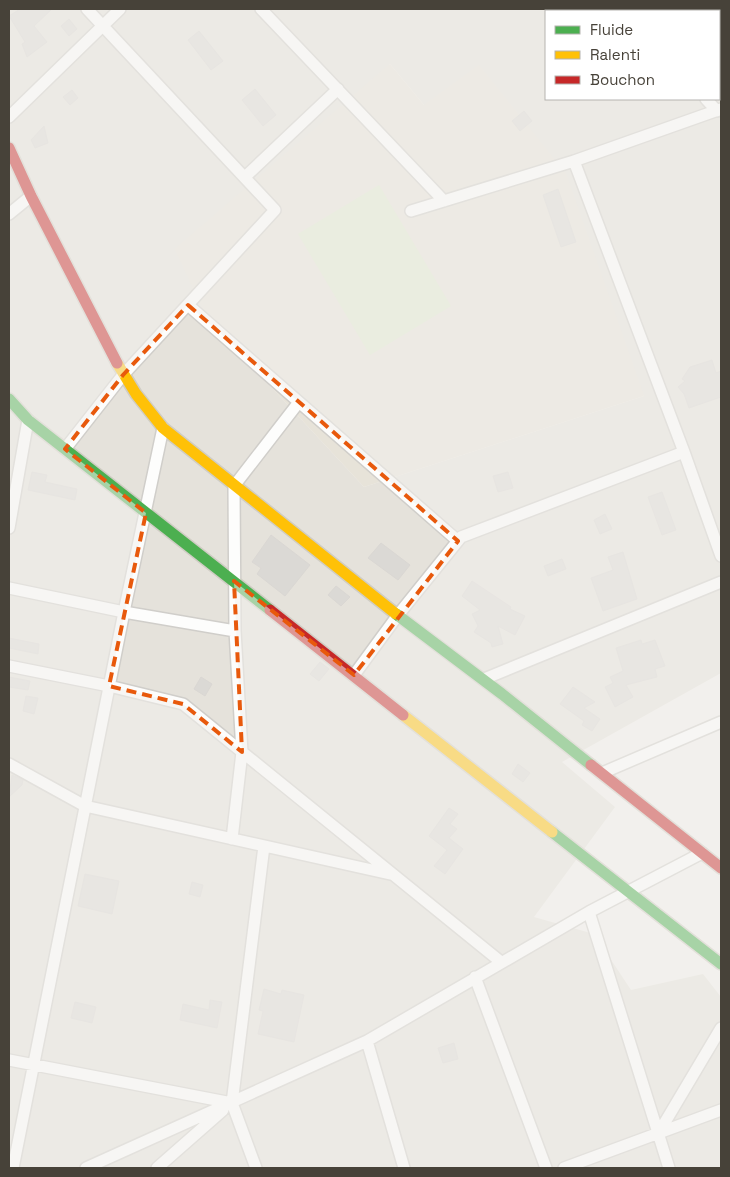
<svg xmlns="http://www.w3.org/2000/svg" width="730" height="1177" font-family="'Space Grotesk',sans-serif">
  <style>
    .residential { fill: #e5e2db; fill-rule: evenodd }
    .education { fill: #e7e3d9 }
    .green { fill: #dfe9d0 }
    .building { fill: #dbd9d5; stroke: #dad7d3 }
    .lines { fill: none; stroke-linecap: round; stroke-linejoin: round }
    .street-casing { stroke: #d0ceca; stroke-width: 14 }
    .fast-casing { stroke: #d0cdc4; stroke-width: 14 }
    .slow-casing { stroke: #d0cdc4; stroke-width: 14 }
    .jam-casing { stroke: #d0cdc4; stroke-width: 14 }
    .street { stroke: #fdfdfc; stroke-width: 11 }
    .fast { stroke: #4caf50; stroke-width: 11 }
    .slow { stroke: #ffc107; stroke-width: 11 }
    .jam { stroke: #c62828; stroke-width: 11 }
    .marked { fill: none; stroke: #e8590c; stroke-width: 4; stroke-dasharray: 10 6; stroke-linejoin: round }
  </style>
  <rect width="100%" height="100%" fill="#f2f0ed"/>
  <!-- residential -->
  <path class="residential" d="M9,9H721V673L562,762L615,807L534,917L594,934L631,990L703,974L721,997V1168H9ZM546,11H719V99H546ZM390,64L424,105L644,396L364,487L207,318Z"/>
  <!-- education -->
  <path class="education" d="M390,64L424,105L479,65L566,174L644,396L364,487L207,318L175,249Z"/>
  <!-- green -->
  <path class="green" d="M379,185L451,306L370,355L298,234Z"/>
  <!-- building -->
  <path class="building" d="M20,9H52L34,26L47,42L27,57L22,44L25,42L9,16Z
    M69,19L77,29L69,36L61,26Z
    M199,31L223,61L211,70L188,40Z
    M255,89L276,115L263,126L242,100Z
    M72,90L78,98L70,105L63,97Z
    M524,111L532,121L520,131L512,121Z
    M44,126L48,143L35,148L31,140Z
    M558,189L576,242L561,247L543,195Z
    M712,360L716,373L721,371V397L689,408L684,394L678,387L685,381L682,379L690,367Z
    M32,472L47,475L45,482L77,489L75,500L28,490Z
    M508,472L513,488L498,492L493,476Z
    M662,492L676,530L662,535L648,497Z
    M605,514L612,529L600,534L594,520Z
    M271,535L310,565L285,596L257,574L261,568L252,562Z
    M381,543L410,565L398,580L368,558Z
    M623,552L637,599L603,611L591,578L613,570L608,557Z
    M562,559L566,569L548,576L544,566Z
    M472,581L511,607L510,609L525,616L515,635L498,626L503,644L492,647L491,643L474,632L478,626L472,614L480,610L462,596Z
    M336,586L350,597L341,606L328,595Z
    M9,638L39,644L38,654L9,648Z
    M641,640L642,644L655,640L665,666L655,669L657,677L626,685L633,697L615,707L605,687L613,683L610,677L623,671L616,648Z
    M320,662L329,669L319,681L310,674Z
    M9,677L30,681L28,690L9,687Z
    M201,677L212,684L205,696L194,689Z
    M573,687L595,702L584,708L600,719L592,731L582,725L584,721L560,704Z
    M26,696L38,698L34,714L23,711Z
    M518,764L530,773L523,782L512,774Z
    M12,775L23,780L22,785L9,797Z
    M449,808L458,814L450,824L457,829L449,838L463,849L445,874L434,866L447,850L429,836Z
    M85,874L119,881L112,914L78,906Z
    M192,882L203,885L200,897L189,894Z
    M264,989L281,994L282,990L304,995L294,1042L258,1034L263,1011L259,1010Z
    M210,1000L222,1002L217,1028L180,1020L183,1004L209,1010Z
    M75,1002L96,1007L92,1023L71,1018Z
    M454,1043L458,1059L443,1063L438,1048Z"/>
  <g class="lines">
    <!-- street casing -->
    <g class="street-casing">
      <path id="street" d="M261,9L444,201
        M623,9L625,11
        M706,99L717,111
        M9,117L120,9
        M574,161L684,452L721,556
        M246,176L338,89
        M411,211L574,161L721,109
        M9,214L31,196
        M188,305L458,541
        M65,449L123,375L275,210L87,9
        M9,528L28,420
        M9,588L124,612L235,631
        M9,666L109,686L183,704L501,962
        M354,675L398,615L461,537L684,452
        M484,679L721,582
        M9,764L85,806L390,874
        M602,773L721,722
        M232,839L242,752L235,631L234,486L299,402
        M589,912L669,1168
        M475,977L546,1168
        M367,1041L404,1168
        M9,1060L232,1103
        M658,1134L721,1028
        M13,1168L124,612L163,428
        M86,1168L367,1041L589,912L702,853
        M157,1168L223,1110
        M256,1168L232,1103L264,846
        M564,1168L721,1110"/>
    </g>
    <!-- fast casing -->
    <g class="fast-casing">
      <path id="fast" d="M9,399L28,420L270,610
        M396,614L502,694L591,765
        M552,832L721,964"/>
    </g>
    <!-- slow casing -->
    <g class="slow-casing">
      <path id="slow" d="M117,363L136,394L163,428L396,614
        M403,715L552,832"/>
    </g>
    <!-- jam casing -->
    <g class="jam-casing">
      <path id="jam" d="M9,148L31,196L117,363
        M270,610L403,715
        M591,765L721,868"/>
    </g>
    <!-- street -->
    <use href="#street" class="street"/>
    <!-- fast -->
    <use href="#fast" class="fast"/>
    <!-- slow -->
    <use href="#slow" class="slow"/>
    <!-- jam -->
    <use href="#jam" class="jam"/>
  </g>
  <!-- marked area -->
  <path d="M0 0H730V1177H0ZM188,305L458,541L354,675L234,581L242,752L183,704L109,686L146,513L65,449L123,375Z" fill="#f2f0ed" fill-opacity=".55" fill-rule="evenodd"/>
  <path class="marked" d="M188,305L458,541L354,675L234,581L242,752L183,704L109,686L146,513L65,449L123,375Z"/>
  <!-- border -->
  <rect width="730" height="1177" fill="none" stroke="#474239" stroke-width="20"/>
  <!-- legend -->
  <rect x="545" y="10" width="175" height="90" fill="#ffffff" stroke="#b5b3b0"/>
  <rect x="555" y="26" width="25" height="8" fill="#4caf50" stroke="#b5b3b0"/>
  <text x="590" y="35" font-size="15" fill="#474239">Fluide</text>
  <rect x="555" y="51" width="25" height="8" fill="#ffc107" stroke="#b5b3b0"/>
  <text x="590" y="60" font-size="15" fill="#474239">Ralenti</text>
  <rect x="555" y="76" width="25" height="8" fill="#c62828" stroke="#b5b3b0"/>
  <text x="590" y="85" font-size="15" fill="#474239">Bouchon</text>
</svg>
